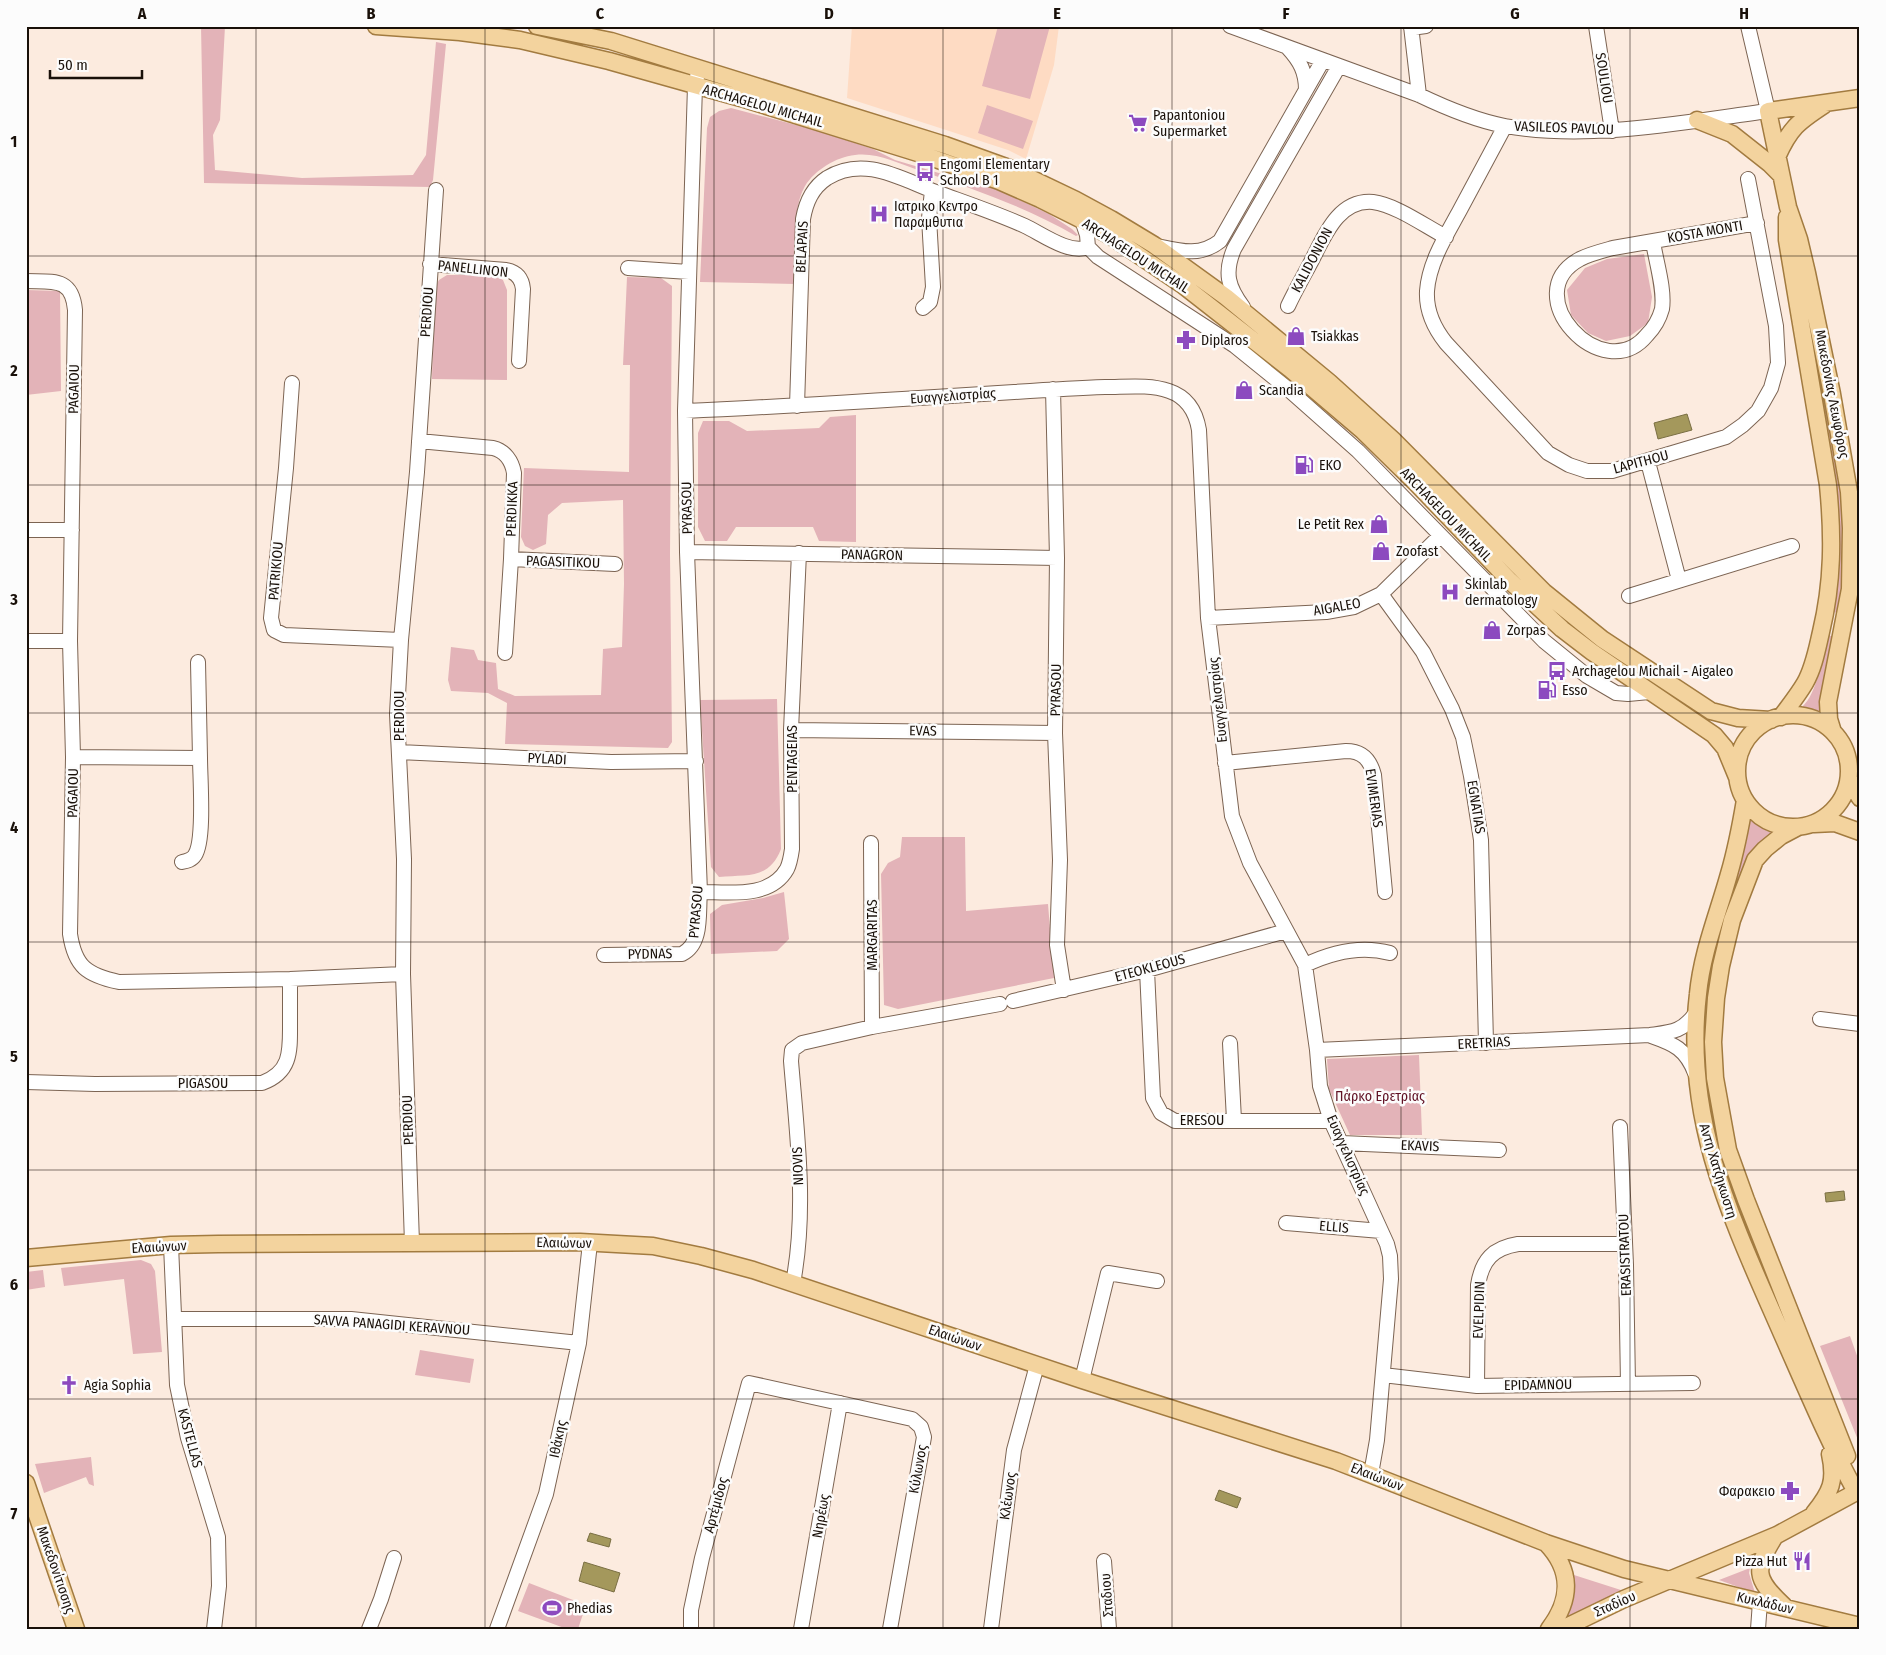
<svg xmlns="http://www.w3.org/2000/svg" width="1886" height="1655" font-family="'Fira Sans Condensed',sans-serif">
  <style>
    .built { fill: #fedbc3 }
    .green { fill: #e3b3b8 }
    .water { fill: #a4985c; stroke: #7a6f43 }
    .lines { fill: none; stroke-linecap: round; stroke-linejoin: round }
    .minor-casing { stroke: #7c6453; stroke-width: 16 }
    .major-casing { stroke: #a27b40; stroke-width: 19 }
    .minor { stroke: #fff; stroke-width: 14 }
    .major { stroke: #f3d39e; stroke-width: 16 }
    .grid { fill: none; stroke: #191009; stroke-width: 1; stroke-opacity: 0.55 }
    .labels { text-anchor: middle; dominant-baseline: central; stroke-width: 5; stroke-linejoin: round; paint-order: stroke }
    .street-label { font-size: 14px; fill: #191009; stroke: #fcfcfc }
    .poi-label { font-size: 14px; fill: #191009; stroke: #fcfcfc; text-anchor: start }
    .park-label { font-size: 14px; fill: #611225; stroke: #fcfcfc }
    .neatline { fill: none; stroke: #191009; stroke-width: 2 }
    .grid-label { font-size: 16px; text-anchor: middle; font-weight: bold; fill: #191009 }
  </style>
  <rect width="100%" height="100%" fill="#fcebdf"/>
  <!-- built -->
  <path class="built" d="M852,26H1059L1054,65L1026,159L1008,150L847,98Z"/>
  <!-- green -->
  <path class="green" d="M201,26H225L220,120L213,135L215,170L302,178L413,175L426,155L436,42L446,44L433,180L430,187L204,183Z
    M998,26H1050L1030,99L982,86Z
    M987,105L1033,121L1023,149L978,133Z
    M731,108L819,131L873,149L895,160L959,179L986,184L1049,214L1072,229L1078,235L1076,236C1026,207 971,188 918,170C898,163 876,152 855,155C836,157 815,170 805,186C791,210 796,256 795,284L700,282L707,128L710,117L719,111Z
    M1792,242L1815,342L1843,483L1845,553L1840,613L1832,612L1837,553Z
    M1644,254L1652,297L1648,323L1630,336L1606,341L1588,333L1571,315L1567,290L1585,268L1607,259Z
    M447,275H493L503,280L507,290V380L432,379L434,289L439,280Z
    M627,277L661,278L672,286L670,555L672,742L668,748L505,744L507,703L488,693L451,691L448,680L451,647L474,650L478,660L496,663L498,689L515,696L601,695L603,649L622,647L624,584L623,500L562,503L548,515L546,544L533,550L525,546L521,537L524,468L629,472L630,365H623Z
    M26,290L60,291L61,391L26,395Z
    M856,415V542L819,541L813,527H736L727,541H705L698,527V433L703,421H729L747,431L819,428L830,417Z
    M1827,635L1835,637L1819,706L1820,714L1808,708L1802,707C1818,693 1822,656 1827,635Z
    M777,699L781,849C769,880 747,874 719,877L711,867L700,700Z
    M1749,814L1767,831L1778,833L1725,933L1718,932L1747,839Z
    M902,837H965L966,911L1048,904L1054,978L898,1009L884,1005L881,874L888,863L900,857Z
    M784,892L789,939L777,951L711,954L710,914L722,905L763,898Z
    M1700,1042L1709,1043C1710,1073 1711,1104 1717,1135C1730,1193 1757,1249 1779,1304L1777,1305L1769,1293L1710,1135Z
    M1419,1055L1422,1135H1350L1329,1089L1327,1059Z
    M141,1260L151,1264L155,1271L162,1352L133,1354L124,1279L64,1286L61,1268Z
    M43,1270L45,1287L26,1290V1272Z
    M1850,1336L1860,1364V1445L1820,1346Z
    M420,1350L474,1359L470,1383L415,1375Z
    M91,1457L94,1486L89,1484L86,1477L44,1493L35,1464Z
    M1750,1568L1749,1573L1755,1593L1719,1580Z
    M1574,1575L1624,1591L1567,1619C1573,1604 1575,1591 1574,1575Z
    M529,1583L586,1605L578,1629H567L518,1611Z"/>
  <!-- water -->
  <path class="water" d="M1687,414L1692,430L1658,439L1654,423Z
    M1844,1191L1845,1200L1826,1202L1825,1193Z
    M1219,1490L1241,1498L1237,1508L1215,1500Z
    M590,1533L611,1539L609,1547L587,1541Z
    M584,1562L620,1573L614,1592L579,1581Z"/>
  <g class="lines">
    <!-- minor casing -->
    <g class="minor-casing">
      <path id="minor" d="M1230,26L1419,95C1444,107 1479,121 1505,126C1589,141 1684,122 1768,111L1748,26
        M1411,26L1419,95
        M1596,26L1612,131
        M1411,28L1426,26
        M1288,48C1300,61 1306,72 1306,90
        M1505,126C1490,154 1475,182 1460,210C1447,234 1429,262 1427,291C1426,310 1434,328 1446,343L1548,453L1569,465L1587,471H1612L1726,437L1743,425L1758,411L1771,388L1778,363L1776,326L1748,179
        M1082,220L1087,235L1088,247L1098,257L1235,346L1288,389L1358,451L1544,641L1587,676L1616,693L1628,694L1649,692
        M1653,242C1656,261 1665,290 1662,309C1659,320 1654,328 1647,335C1603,389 1515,294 1580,259C1590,254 1602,251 1613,248L1757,223
        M1157,246C1180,251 1200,257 1220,241L1323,60
        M430,264L506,270C516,272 522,278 523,289L519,361
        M628,268L689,272
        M26,281C53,282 72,277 75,310L70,641L73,757L70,934C75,967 87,975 119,982L290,979L403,974
        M1288,306C1295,291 1303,277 1311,262C1324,237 1338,199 1373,202C1396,205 1425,226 1446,237
        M1243,307C1228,287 1224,273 1234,249L1339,66
        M923,308L930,302L933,287L929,218L932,191
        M292,383L286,468L271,618L274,630L284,635L401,640
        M1053,389L1057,558L1055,733L1060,860L1057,945L1064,990
        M797,406L803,219C806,202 812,188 827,178C864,155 901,179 936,192C966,203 996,213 1025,226C1042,234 1070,255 1088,247
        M685,411C795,406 905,399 1014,392C1044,390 1075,388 1105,387C1126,387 1149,384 1169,391C1187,397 1196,412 1199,430L1208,618L1232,816L1250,863L1305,965L1317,1050L1320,1086L1331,1121L1387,1244L1390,1256L1391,1279L1377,1440L1371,1474
        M419,441L493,448C505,451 512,461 514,473L511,559L505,653
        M1648,462L1679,580
        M26,530H72
        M687,552L1057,558
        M511,559L615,564
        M1381,594L1423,652L1452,709L1463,737L1471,776L1481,840L1486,1043
        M1629,596L1792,546
        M1208,618L1326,612L1354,607L1381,594L1440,536
        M26,641H70
        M791,730L1055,733
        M399,752L611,762L696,761
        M73,757L200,758L198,662
        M1225,763L1346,751C1362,751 1370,759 1374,775L1385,892
        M871,843L872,1027
        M182,862C187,861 192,860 195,855C205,840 200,778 200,758
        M700,892C729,892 770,899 787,869C790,863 791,856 792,849L791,730L799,553
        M604,955L682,954C703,944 698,912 700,892L687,552L685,411L695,86L699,68
        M1305,965C1332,952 1361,945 1390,953
        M1147,970L1153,1098L1161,1113L1175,1121H1331
        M1013,1001L1147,970L1286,931
        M1820,1019L1860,1024
        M1651,1036C1674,1044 1686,1049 1695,1073
        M1230,1043L1234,1120
        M1317,1050L1650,1035C1672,1032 1682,1032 1696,1013
        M26,1082L95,1084L262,1083C292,1072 290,1050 290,1022C290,1008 290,993 290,979
        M1620,1127L1626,1265L1628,1384
        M1342,1143L1499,1150
        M1286,1223L1381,1231
        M412,1243L403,974L404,859L397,714L401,640L417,472L436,190
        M171,1245L177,1385L188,1438L218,1537L219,1586L214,1629
        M793,1283C807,1210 797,1134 791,1061L792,1050L802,1043L872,1027L1000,1004
        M174,1319H351L579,1343
        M1383,1375L1477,1386L1693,1383
        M1082,1380L1108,1273L1157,1281
        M1477,1386L1478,1285C1482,1260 1493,1248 1518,1244H1625
        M1104,1561L1109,1629
        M369,1629L381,1599L394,1558
        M497,1629L546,1494L579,1343L590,1243
        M691,1629V1610L702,1558L749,1383L912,1419L921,1427L924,1437L890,1629
        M801,1629L840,1403
        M991,1629L1014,1450L1037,1365
        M1758,1629L1760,1602"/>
    </g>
    <!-- major casing -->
    <g class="major-casing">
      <path id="major" d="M376,26L460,32L520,40L609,61L741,98L921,154L999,181L1040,199L1082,220L1112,237L1184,286L1290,369L1363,431L1416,483L1510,581L1562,629L1592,652L1714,735L1725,748L1737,777
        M537,26L611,41L945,145L1009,168L1076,200L1111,219L1154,245L1226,297L1329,382L1392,439L1544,592L1602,639L1711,711L1738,718L1771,720
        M1697,120L1732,134L1770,164L1781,175
        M1777,157C1790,128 1798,122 1824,105
        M1737 771a56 56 0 1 1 112 0a56 56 0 1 1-112 0Z
        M1781,717C1789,706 1798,695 1805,683C1814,667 1817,649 1821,632C1833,582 1833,536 1828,485L1787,240V217
        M1833,732L1829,719L1828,702L1850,589L1851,528L1849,492L1832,394L1807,273L1799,239L1788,207L1768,111L1860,98
        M1849,779L1860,798
        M1745,800C1741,824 1736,850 1729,874C1718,914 1702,952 1698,994C1683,1121 1733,1222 1782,1334C1806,1388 1828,1441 1856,1492
        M1814,824L1835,823L1860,832
        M1798,827L1781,836L1765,849L1755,860L1732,920L1721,966L1716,998L1713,1042L1715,1078L1728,1150L1746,1200L1847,1456
        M26,1258L171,1245L218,1244L580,1242L653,1246L701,1256L753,1270L1082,1380L1336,1461L1546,1543L1624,1569L1860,1626
        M26,1483L76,1629
        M1814,1513C1831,1492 1836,1481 1830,1454
        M1775,1536C1754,1570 1754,1578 1784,1606
        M1546,1543C1572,1570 1572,1599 1549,1629
        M1562,1629L1624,1599L1777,1535L1860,1490"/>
    </g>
    <!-- minor -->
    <use href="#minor" class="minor"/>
    <!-- major -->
    <use href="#major" class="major"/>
  </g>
  <!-- grid -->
  <path class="grid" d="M256,26V1629M485,26V1629M714,26V1629M943,26V1629M1172,26V1629M1401,26V1629M1630,26V1629M26,256H1860M26,485H1860M26,713H1860M26,942H1860M26,1170H1860M26,1399H1860"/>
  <!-- icons -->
  <defs>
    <g id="supermarket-bare" transform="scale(1.5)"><path d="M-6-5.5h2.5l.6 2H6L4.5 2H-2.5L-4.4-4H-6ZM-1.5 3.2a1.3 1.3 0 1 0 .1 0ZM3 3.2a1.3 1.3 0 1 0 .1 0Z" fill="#8c4abf" stroke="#fcfcfc" stroke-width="2.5" paint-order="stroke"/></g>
    <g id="bus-bare" transform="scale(1.5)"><path d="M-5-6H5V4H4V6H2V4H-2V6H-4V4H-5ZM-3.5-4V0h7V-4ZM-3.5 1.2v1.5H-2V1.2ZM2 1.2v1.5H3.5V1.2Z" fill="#8c4abf" stroke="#fcfcfc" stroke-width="2.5" paint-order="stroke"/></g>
    <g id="hospital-bare" transform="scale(1.5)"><path d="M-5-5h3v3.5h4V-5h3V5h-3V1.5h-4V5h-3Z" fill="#8c4abf" stroke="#fcfcfc" stroke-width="2.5" paint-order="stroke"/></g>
    <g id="shop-bare" transform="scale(1.5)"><path d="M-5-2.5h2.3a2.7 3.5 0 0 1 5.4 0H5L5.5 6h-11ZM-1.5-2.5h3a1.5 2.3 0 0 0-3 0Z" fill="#8c4abf" stroke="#fcfcfc" stroke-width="2.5" paint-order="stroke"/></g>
    <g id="pharmacy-bare" transform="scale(1.5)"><path d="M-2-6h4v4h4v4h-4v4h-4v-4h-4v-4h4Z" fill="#8c4abf" stroke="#fcfcfc" stroke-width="2.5" paint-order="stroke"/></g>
    <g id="fuel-bare" transform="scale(1.5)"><path d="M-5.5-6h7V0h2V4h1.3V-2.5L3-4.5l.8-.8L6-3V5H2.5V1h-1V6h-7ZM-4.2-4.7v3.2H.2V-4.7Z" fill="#8c4abf" stroke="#fcfcfc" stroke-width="2.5" paint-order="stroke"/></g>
    <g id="church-bare" transform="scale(1.5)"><path d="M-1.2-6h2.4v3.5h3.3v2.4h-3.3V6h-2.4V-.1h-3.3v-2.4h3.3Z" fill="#8c4abf" stroke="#fcfcfc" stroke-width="2.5" paint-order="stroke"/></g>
    <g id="restaurant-bare" transform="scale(1.5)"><path d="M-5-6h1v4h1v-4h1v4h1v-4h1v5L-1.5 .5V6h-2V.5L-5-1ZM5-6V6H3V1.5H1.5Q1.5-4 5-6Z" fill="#8c4abf" stroke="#fcfcfc" stroke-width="2.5" paint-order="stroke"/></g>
    <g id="stadium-bare" transform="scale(1.5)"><path d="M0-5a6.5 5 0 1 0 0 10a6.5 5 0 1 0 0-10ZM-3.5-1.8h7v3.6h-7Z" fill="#8c4abf" stroke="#fcfcfc" stroke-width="2.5" paint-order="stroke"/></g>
  </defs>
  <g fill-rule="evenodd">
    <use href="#supermarket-bare" x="1138" y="123"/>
    <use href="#bus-bare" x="925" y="172"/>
    <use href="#hospital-bare" x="879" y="214"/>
    <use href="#shop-bare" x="1296" y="336"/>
    <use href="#pharmacy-bare" x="1186" y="340"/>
    <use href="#shop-bare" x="1244" y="390"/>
    <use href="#fuel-bare" x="1304" y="465"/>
    <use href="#shop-bare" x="1379" y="524"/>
    <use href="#shop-bare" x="1381" y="551"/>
    <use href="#hospital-bare" x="1450" y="592"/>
    <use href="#shop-bare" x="1492" y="630"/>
    <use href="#bus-bare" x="1557" y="671"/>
    <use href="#fuel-bare" x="1547" y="690"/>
    <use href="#church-bare" x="69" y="1385"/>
    <use href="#pharmacy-bare" x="1790" y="1491"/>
    <use href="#restaurant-bare" x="1802" y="1561"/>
    <use href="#stadium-bare" x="552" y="1608"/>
  </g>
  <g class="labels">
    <!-- street labels -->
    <g class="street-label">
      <text transform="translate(1604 78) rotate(81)">SOULIOU</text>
      <text transform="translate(763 106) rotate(16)">ARCHAGELOU MICHAIL</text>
      <text transform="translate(1564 128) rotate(2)">VASILEOS PAVLOU</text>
      <text transform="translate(1705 232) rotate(-10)">KOSTA MONTI</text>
      <text transform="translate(802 247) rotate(-87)">BELAPAIS</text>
      <text transform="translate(1136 256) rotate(33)">ARCHAGELOU MICHAIL</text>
      <text transform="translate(1312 260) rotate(-62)">KALIDONION</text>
      <text transform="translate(473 269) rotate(6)">PANELLINON</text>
      <text transform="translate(427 312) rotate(-86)">PERDIOU</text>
      <text transform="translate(74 389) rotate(-89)">PAGAIOU</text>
      <text transform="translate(1832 394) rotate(79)">Μακεδονίας Λεωφόρος</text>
      <text transform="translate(953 396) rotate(-4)">Ευαγγελιστρίας</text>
      <text transform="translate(1641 462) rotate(-15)">LAPITHOU</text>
      <text transform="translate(687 508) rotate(-91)">PYRASOU</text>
      <text transform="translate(512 509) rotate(-88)">PERDIKKA</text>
      <text transform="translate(1446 515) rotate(46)">ARCHAGELOU MICHAIL</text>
      <text transform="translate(872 555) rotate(1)">PANAGRON</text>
      <text transform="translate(563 562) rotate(2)">PAGASITIKOU</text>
      <text transform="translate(276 571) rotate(-85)">PATRIKIOU</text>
      <text transform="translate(1337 607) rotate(-10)">AIGALEO</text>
      <text transform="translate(1056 690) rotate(-89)">PYRASOU</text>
      <text transform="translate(1218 700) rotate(-96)">Ευαγγελιστρίας</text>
      <text transform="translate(399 716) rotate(-90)">PERDIOU</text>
      <text transform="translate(923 731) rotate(1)">EVAS</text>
      <text transform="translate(547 759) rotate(3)">PYLADI</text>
      <text transform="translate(792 759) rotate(-90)">PENTAGEIAS</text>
      <text transform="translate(73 793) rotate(-89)">PAGAIOU</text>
      <text transform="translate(1374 798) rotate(82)">EVIMERIAS</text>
      <text transform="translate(1476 807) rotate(81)">EGNATIAS</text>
      <text transform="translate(696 912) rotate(-85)">PYRASOU</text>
      <text transform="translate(872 935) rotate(-90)">MARGARITAS</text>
      <text transform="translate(650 954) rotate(-1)">PYDNAS</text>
      <text transform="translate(1150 968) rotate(-15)">ETEOKLEOUS</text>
      <text transform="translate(1484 1043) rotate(-3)">ERETRIAS</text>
      <text x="203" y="1083">PIGASOU</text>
      <text transform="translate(408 1120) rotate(-92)">PERDIOU</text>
      <text x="1202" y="1120">ERESOU</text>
      <text transform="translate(1420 1146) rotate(2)">EKAVIS</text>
      <text transform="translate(1348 1155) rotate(66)">Ευαγγελιστρίας</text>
      <text transform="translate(798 1166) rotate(-92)">NIOVIS</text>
      <text transform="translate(1718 1171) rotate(73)">Αντη Χατζηκωστη</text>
      <text transform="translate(1334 1227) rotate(5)">ELLIS</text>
      <text transform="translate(564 1243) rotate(1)">Ελαιώνων</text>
      <text transform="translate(159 1247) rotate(-3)">Ελαιώνων</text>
      <text transform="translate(1625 1255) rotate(-92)">ERASISTRATOU</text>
      <text transform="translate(1479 1310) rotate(-88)">EVELPIDIN</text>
      <text transform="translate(392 1325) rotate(4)">SAVVA PANAGIDI KERAVNOU</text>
      <text transform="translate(955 1338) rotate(19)">Ελαιώνων</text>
      <text transform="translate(1538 1385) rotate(-1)">EPIDAMNOU</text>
      <text transform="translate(190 1438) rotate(75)">KASTELLAS</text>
      <text transform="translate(558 1439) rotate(-78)">Ιθάκης</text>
      <text transform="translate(918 1469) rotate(-80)">Κύλωνος</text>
      <text transform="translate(1377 1477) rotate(21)">Ελαιώνων</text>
      <text transform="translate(1008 1496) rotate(-82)">Κλέωνος</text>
      <text transform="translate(716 1505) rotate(-75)">Αρτέμιδος</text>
      <text transform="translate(821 1516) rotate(-80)">Νηρέως</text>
      <text transform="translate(56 1570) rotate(71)">Μακεδονίτισσης</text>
      <text transform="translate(1107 1595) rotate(-94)">Σταδιου</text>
      <text transform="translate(1765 1603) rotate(13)">Κυκλάδων</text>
      <text transform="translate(1615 1604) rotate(-24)">Σταδίου</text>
    </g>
    <!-- poi labels -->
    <g class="poi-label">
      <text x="1153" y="115">Papantoniou<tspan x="1153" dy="16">Supermarket</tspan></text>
      <text x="940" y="164">Engomi Elementary<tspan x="940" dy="16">School B 1</tspan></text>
      <text x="894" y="206">Ιατρικο Κεντρο<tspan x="894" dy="16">Παραμθυτια</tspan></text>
      <text x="1311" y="336">Tsiakkas</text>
      <text x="1201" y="340">Diplaros</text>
      <text x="1259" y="390">Scandia</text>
      <text x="1319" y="465">EKO</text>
      <text x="1364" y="524" text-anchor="end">Le Petit Rex</text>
      <text x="1396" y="551">Zoofast</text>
      <text x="1465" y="584">Skinlab<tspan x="1465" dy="16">dermatology</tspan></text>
      <text x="1507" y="630">Zorpas</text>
      <text x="1572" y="671">Archagelou Michail - Aigaleo</text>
      <text x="1562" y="690">Esso</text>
      <text x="84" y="1385">Agia Sophia</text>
      <text x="1775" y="1491" text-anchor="end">Φαρακειο</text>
      <text x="1787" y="1561" text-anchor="end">Pizza Hut</text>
      <text x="567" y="1608">Phedias</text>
    </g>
    <!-- park labels -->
    <g class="park-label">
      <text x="1380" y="1096">Πάρκο Ερετρίας</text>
    </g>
  </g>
  <!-- border -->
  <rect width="1886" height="1655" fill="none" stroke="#fcfcfc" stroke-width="55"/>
  <!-- scale -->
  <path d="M50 70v8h92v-8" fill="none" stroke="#191009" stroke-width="2.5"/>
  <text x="58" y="70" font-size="15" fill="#191009" stroke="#fcfcfc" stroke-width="4" paint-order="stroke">50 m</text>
  <rect x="28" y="28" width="1830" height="1600" class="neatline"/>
  <g class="grid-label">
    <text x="142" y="19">A</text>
    <text x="371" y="19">B</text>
    <text x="600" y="19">C</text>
    <text x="829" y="19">D</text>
    <text x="1057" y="19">E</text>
    <text x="1286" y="19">F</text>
    <text x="1515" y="19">G</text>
    <text x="1744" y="19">H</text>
    <text x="14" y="147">1</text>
    <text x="14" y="376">2</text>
    <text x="14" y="605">3</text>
    <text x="14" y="833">4</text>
    <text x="14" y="1062">5</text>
    <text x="14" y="1290">6</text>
    <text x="14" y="1519">7</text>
  </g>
</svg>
